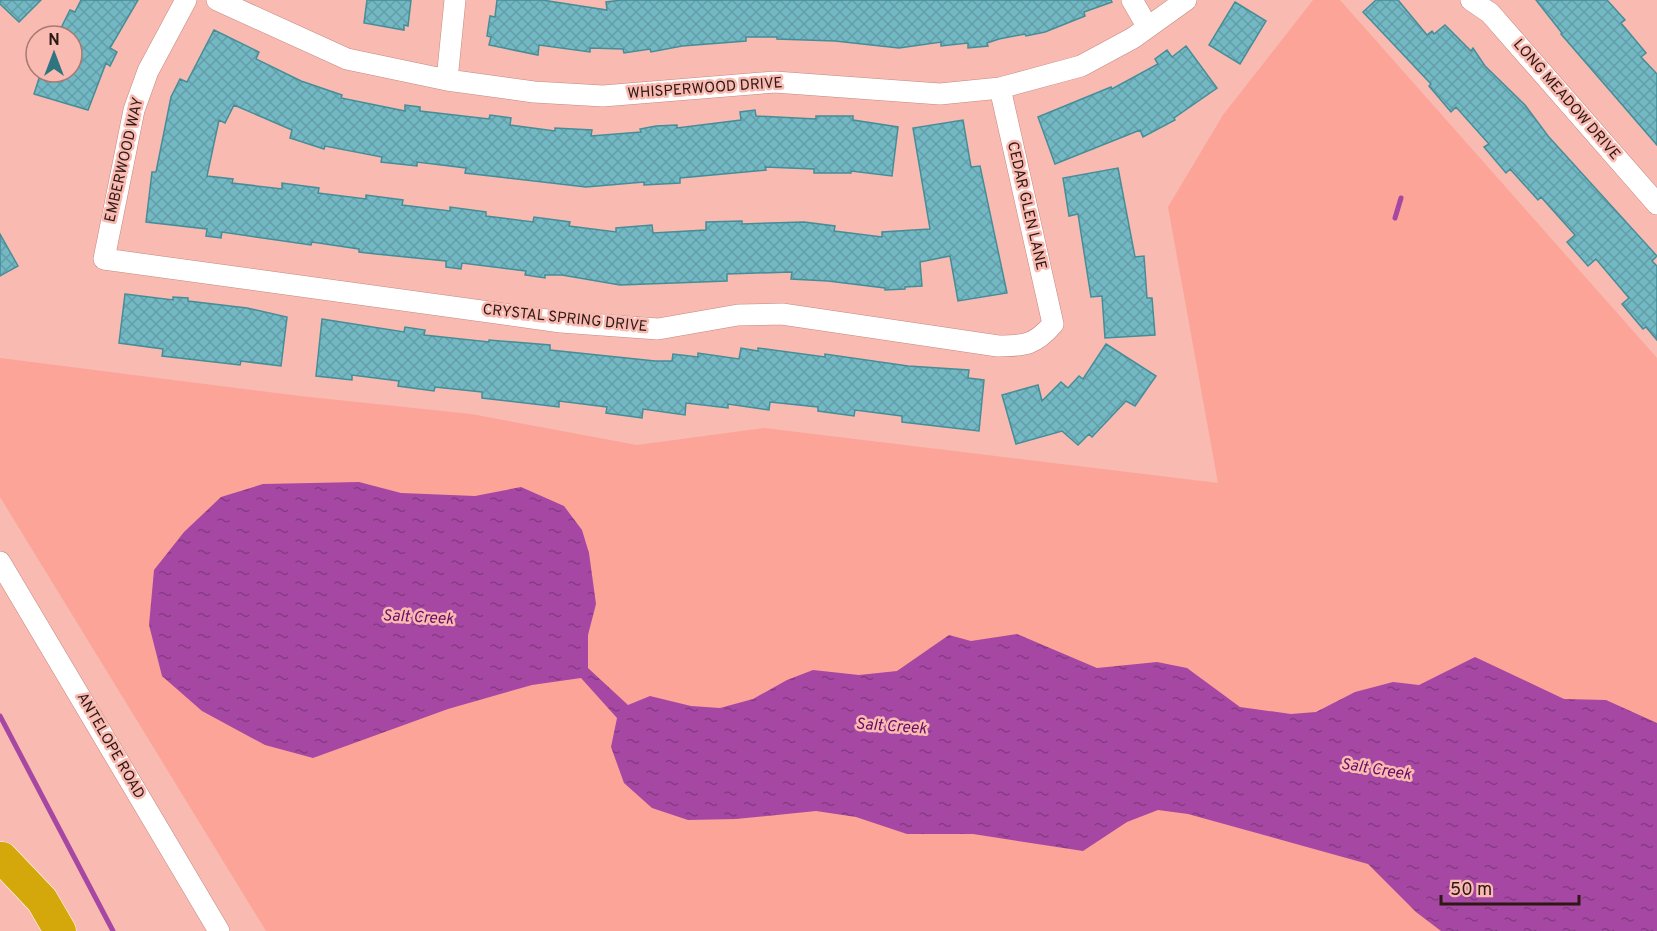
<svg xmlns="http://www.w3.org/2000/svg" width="1657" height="931" font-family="Overpass,sans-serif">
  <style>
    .green { fill: #fca497 }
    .water { fill: url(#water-ripples) }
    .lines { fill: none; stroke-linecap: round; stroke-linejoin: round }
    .stream { stroke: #a547a3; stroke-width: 5 }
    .building { fill: url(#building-cross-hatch); stroke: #468d98; stroke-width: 1.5 }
    .minor-casing { stroke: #c38980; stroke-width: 22 }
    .highway-casing { stroke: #fff; stroke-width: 33 }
    .minor { stroke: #fff; stroke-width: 21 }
    .highway { stroke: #d4a70b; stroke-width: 32 }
    .labels { text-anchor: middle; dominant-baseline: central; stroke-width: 5; stroke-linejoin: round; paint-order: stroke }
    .street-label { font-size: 15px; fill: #2e1815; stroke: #f8bab1 }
    .water-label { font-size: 16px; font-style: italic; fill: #670b67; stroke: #f8bab1 }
  </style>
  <defs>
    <pattern id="water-ripples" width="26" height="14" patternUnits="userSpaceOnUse" patternTransform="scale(1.5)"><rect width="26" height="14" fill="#a547a3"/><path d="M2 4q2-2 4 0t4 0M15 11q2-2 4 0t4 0" fill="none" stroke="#873a84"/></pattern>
    <pattern id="building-cross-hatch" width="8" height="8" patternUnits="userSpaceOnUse" patternTransform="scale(1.5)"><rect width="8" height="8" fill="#72b9c4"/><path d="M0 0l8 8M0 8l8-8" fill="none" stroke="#639ea8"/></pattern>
  </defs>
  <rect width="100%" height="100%" fill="#f8bab1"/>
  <!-- green -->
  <path class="green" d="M1313,0H1340L1657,358V931H266L0,497V358L300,396L471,414L637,445L764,428L1218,483L1168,207L1223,115Z"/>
  <!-- water -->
  <path class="water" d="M359,482L401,493L475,496L521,487L564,506L582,530L589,553L596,604L588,635V668L628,705L650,696L691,706L720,708L753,699L787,680L813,670L859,675L897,671L949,635L971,641L1017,634L1097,668L1157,662L1187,668L1240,707L1291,714L1316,712L1355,692L1393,682L1419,685L1475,657L1564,699L1606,700L1657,723V931H1441L1416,912L1368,864L1188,814L1158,810L1127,822L1083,851L973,834H907L856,817L816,811L736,819L688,820L652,808L624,783L611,747L617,718L581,678L532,685L448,709L313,758L265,745L202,711L162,676L149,625L154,570L184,532L221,497L263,484Z"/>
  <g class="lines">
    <!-- stream -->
    <path class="stream" d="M1395,218L1401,198
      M0,716L113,931"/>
  </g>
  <!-- building -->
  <path class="building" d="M0,0H41L19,22L0,4Z
    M81,0H138L110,48L117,52L110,66L106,63L88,110L34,94L41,72H72V36H57L70,10L75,12Z
    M367,0H411L408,26L404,25V30L364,23Z
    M497,0H542L607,10L606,2L622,0H1111L1112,2L1084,12L1085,16L1045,32L1026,36L1025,34L999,39L987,43L988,46L968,48V43L941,46V42L899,48L835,41L777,39V37H746V41L682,46L651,52L650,49L624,53L623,49L590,48V52L539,45L538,55L489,45L491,37L487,36L490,16L495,17Z
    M1376,0H1398L1427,35L1432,31L1434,34L1445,25L1471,51L1473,48L1485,66L1525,105L1548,136L1657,256L1652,261L1657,266V340L1646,327L1643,329L1622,304L1629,298L1596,259L1588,266L1567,242L1575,235L1541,197L1538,200L1510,169L1506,173L1484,147L1489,144L1456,107L1451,112L1429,86L1431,84L1363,12Z
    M1536,0H1607L1625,20L1621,23L1646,53L1641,57L1657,74V145L1561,34L1562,33Z
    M1235,2L1266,21L1240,64L1209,45Z
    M214,30L259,52L256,59L301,81L342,95L341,98L405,111V105L420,107V111L489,119L490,115L511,118L510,125L555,131V128L592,130L591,136L641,132L640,129L656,126L677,125V128L741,120L740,112L755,110L756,116L816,119V116H853V120L898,127L892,176L851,171V173H814V169L765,167L766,170L680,178V183L644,185V182L586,187L465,173L466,168L417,162V166L381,162L382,157L325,146L324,149L290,138L292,130L234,105L225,123L219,120L207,176L233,179L232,183L282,189V183L319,188L318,193L366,199V195L403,200L402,205L450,211V207L486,212V216L533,222L534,217L570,222L569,226L616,232V228L652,225L653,233L706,230V222L742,221V224L804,222L835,226L834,231L882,237V232L930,229L913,128L963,120L971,167L980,166L1007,293L958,301L950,256L920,262L922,286L905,287V289L885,290V288L828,281L791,279L792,272L727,274V281L620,285L562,275H545V278L525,275L526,271L462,263L461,269L446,267V261L376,254L359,252V249L312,242L311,245L222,232L221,238L206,236L207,229L146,222L152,172H156L171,97L180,79L187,82Z
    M1186,46L1217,88L1174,118L1175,120L1143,137L1140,130L1055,164L1038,117L1111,87L1112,89L1158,64L1155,59L1167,50L1172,57Z
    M1118,168L1135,257L1144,256L1147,298H1152L1155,335L1105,338L1102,296L1091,297L1078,214L1069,216L1063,178Z
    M0,234L18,266L0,276Z
    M125,294L173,300V297L188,298V301L247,308L287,317L281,366L241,361L240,365L162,356L163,349L119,343Z
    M322,319L404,332L405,327L425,330L424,335L489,342V340L550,345V350L655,361H672L673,354L698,357V353L739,359L741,348L758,351V348L825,357V354L908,366L969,370L968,378L984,380L979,431L902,422V416L855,410L854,416L818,411V407L770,402L769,410L728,404V408L686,403L685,415L643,409L642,418L606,413L607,407L559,401V407L482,398V392L435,387L434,391L398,386L399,381L352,375V380L316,376Z
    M1106,344L1156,376L1135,406L1126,401L1092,437L1089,434L1078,445L1062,431L1016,444L1002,395L1038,385L1042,401L1061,382L1068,388L1079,376L1083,379Z"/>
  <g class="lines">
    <!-- minor casing -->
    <g class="minor-casing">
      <path id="minor" d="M186,0L148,71L134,110L104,259L561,322L658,329L738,315L782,314L998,346C1025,346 1035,345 1053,324L1000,88
        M217,0L347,59L447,80L534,92L603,96L775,82L940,94L1000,88L1081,66L1133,38L1186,0
        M1132,0L1147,26
        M1471,0L1490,13L1657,204
        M447,80L455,0
        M0,562L219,931"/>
    </g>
    <!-- highway casing -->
    <g class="highway-casing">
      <path id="highway" d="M2,858L42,900L60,931"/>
    </g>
    <!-- minor -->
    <use href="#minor" class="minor"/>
    <!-- highway -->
    <use href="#highway" class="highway"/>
  </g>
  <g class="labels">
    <!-- street labels -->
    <g class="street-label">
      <text transform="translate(705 89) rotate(-4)">WHISPERWOOD DRIVE</text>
      <text transform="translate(1566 100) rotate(49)">LONG MEADOW DRIVE</text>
      <text transform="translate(125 160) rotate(-77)">EMBERWOOD WAY</text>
      <text transform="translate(1026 206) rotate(77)">CEDAR GLEN LANE</text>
      <text transform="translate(565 319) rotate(6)">CRYSTAL SPRING DRIVE</text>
      <text transform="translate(110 746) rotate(60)">ANTELOPE ROAD</text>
    </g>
    <!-- water labels -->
    <g class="water-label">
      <text transform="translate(418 618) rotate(3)">Salt Creek</text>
      <text transform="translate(891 727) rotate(4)">Salt Creek</text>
      <text transform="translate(1376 770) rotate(9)">Salt Creek</text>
    </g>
  </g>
  <!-- north arrow -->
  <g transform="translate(54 54)"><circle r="28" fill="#f8bab1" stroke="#a77973" stroke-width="1.5"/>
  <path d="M0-4.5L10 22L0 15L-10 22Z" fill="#2e7580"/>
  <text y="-9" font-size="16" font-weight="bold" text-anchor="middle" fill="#2e1815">N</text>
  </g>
  <!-- scale -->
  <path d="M1441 895v9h138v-9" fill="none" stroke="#2e1815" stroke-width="3"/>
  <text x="1450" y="895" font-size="18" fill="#2e1815" stroke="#f8bab1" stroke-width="4.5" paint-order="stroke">50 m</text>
</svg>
